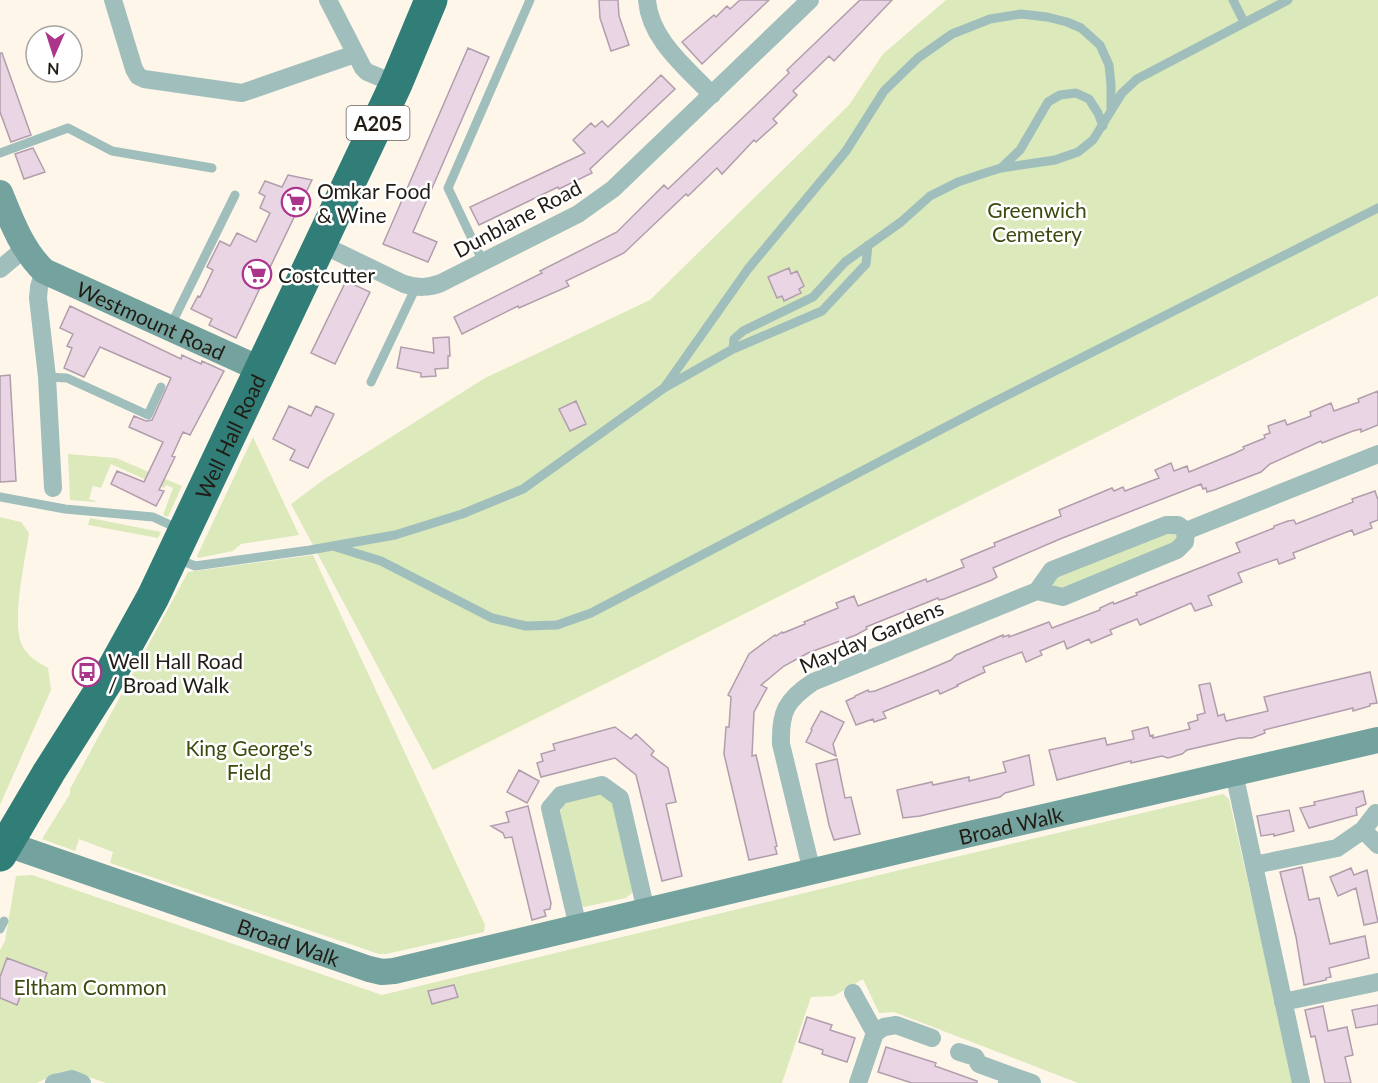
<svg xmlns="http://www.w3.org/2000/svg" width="1378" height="1083" font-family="Lato,sans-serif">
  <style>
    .green { fill: #dbe9bb }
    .building { fill: #ead5e5; stroke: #b19dac; stroke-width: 1.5 }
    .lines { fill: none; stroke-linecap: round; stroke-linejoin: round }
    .lane { stroke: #a0bfbc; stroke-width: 9 }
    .street { stroke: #a0bfbc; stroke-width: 18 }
    .secondary { stroke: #74a39f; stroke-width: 26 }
    .highway { stroke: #317d78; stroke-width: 33 }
    .labels { text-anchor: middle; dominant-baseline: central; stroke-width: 5; stroke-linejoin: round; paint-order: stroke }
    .shield { fill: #fff; stroke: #64605a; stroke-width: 1.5 }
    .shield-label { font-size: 20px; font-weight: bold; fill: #211c14 }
    .poi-label { font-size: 21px; fill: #211c14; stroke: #fff; text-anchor: start }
    .park-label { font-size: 21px; fill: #3c4a0e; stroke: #fff }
    .street-label { font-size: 21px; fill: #211c14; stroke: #fff }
  </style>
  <rect width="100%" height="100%" fill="#fff6ea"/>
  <!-- green -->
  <path class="green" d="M946,0H1378V296L433,770L291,504L326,478L485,378L650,300L849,105L883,54Z
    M253,437L299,535L241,544L233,551L198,558L197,556Z
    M68,454L116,458L182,486L168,517L163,515L173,488L166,485L164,488L111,464L101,488L93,486L89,499L96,501L95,502L70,500Z
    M0,517L21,522L29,533C25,561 12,618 21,643C26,656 38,662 48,668L51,690L0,805Z
    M90,518L161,532L158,538L88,525Z
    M1170,530L1177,535L1176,543L1063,590L1055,588L1053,585V577Z
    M313,555L485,925L484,932L386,954H379L110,863L113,852L79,839L75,851L42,839L70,794V789L188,572Z
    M595,792L612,801L633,892L626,898L584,907L579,904L560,811L567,799Z
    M1223,794L1229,799L1294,1083H1078L894,1012L879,1013L863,979L834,996L811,997L782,1083H106L72,1071L59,1072L37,1083H0V950L5,941L16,876L32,875L382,995L879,875Z"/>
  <!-- building -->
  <path class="building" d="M599,0H618L619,16L629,45L611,51L600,18Z
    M740,0H769L702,64L682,42L714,15L716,17L727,6L730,9Z
    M860,0H892L834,61L829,56L793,91L797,95L773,119L777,123L756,142L754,140L722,174L717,168L688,196L686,194L624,253L566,281L569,286L519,308L518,306L462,334L454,317L542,273L540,271L617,232L664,185L668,189L754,107L789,73L787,70Z
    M468,48L489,57L413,232L437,242L428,262L383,244Z
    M0,53H2L31,135L11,142L0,112Z
    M661,75L675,89L590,169L592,173L559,189L558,187L479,225L470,207L585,153L573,140L591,123L595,127L602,121L608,127Z
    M33,148L45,172L24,179L15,154Z
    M288,175L312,180L236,338L209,325L212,319L191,309L198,296L200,297L213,270L207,267L220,241L230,246L237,233L256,242L270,213L260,208L265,196L259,193L265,181L282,187Z
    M789,268L791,274L797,271L804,286L799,289L801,293L784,301L782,296L777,298L768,277Z
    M346,281L370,292L335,364L311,353Z
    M70,306L181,359L182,355L201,364L202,361L224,371L190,435L183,432L172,456L175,457L159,490L164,491L156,506L111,484L117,471L144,482L163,442L129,427L134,416L146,421L152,420L171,378L100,347L84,377L64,368L72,348L67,346L73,334L60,328Z
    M449,337L450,356H448V368L435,369L436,376L421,377V373L397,368L401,347L434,353L433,338Z
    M10,375L16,481L0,482V376Z
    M1378,391V425L1361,432V429L1353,431L1322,443L1321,441L1270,464L1261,472L1214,490L1207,492L1206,488L1203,489L1201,484L1060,539L993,568L997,577L992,580L944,599L939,600L938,598L866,627L867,629L856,635L808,653L784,666L761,685L767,688L754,712L752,756L756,755L777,846L775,847L777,854L749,860L724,754L726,727H729L731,697L728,695L749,654L765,642L775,635L776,636L782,632L783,633L805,624L804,622L838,608L836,603L854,596L858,606L926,579L927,582L964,567L961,560L995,546L994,543L1061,516L1059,510L1112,488L1114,491L1123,487L1125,491L1159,478L1155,470L1171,463L1174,471L1187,466L1189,472L1233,454L1244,449L1243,447L1265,438L1264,435L1270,433L1268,426L1285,420L1287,425L1311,416L1310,412L1331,403L1334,411L1359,402L1358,399Z
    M576,401L586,424L570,431L559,409Z
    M289,406L311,416L316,406L334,414L308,468L290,460L295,450L273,439Z
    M1375,491L1378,500V520L1370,523L1372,528L1354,535L1352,530L1293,553L1295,558L1279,564L1277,559L1238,573L1242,582L1208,596L1212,605L1195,611L1191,603L1140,625L1137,619L1110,630L1112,634L1091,643L1089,639L1067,649L1064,641L1040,651L1042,655L1026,662L1022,652L983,667L985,672L957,685L958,686L940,694L938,690L883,712L886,718L874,722L873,719L856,725L846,701L855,697V696L868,690L869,692L875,691L923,672L951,660L956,655L1003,635V637L1009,635V637L1049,622L1052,628L1100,610V608L1113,602L1114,604L1137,595L1136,593L1240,552L1236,543L1274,528V526L1288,521L1294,520L1296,524L1353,502L1352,499Z
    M1370,672L1377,703L1370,704V706L1353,711V708L1264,730L1265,733L1252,738H1239L1187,750L1182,754L1168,758L1162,756L1131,763V761L1126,762L1057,780L1049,750L1105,738L1107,745L1134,739L1132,731L1148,727L1150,736L1153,735V738L1190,729L1188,723L1198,720L1197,715L1205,713L1199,685L1210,683L1218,716L1224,714L1226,721L1268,711L1264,697Z
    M821,711L844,722L833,744L836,756L806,742L812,730L811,729Z
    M615,727L631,739L636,734L654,751L651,755L668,768L676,802L666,804L682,876L662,881L636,775L615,758L541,777L537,763L543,761L541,754L555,750L553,744Z
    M1029,755L1034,785L1005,793L1000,797L920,816L903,818L897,790L932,782L933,785L969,777V781L1006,772L1003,762Z
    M837,759L845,798L851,797L860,834L834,840L829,825L816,764Z
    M519,770L539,781L527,803L507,792Z
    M1363,791L1366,804L1356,808L1357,815L1309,828L1300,808L1315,805L1314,802Z
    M528,806L551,903L550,909L544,910L546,916L532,920L512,837L505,838L503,833L491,826L509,822L506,812Z
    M1289,810L1294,831L1274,836V834L1261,836L1257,816Z
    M1302,867L1309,900L1319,898L1330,944L1365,936L1369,958L1329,968L1331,977L1326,978V980L1304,985L1296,937L1280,872Z
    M1351,868L1354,875L1367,870L1378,922L1364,925L1356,888L1338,896L1330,877Z
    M7,958L47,973L40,992L24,986L17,1005L0,998V977Z
    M454,985L458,997L432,1004L428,991Z
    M1378,1005V1024L1356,1028L1352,1010Z
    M1323,1006L1328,1031L1347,1027L1353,1055L1345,1057L1351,1083H1325L1315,1036L1311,1037L1305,1010Z
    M807,1017L832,1025L830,1030L855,1038L847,1062L822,1054L823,1050L799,1042Z
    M886,1047L936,1063L935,1066L977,1081V1083H912L878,1072Z"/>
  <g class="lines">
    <!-- lane -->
    <path class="lane" d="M1233,0L1244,22
      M1112,109L1122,93L1137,79L1288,0
      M0,153L68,128L112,151L212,168
      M1001,168L1020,150L1048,102L1060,95L1076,93L1089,99L1098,113L1103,126
      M483,262L448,188L530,0
      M171,325L235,195
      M733,349L822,311L866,264L868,245
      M47,377L67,378L148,415L161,387
      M371,382L416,287
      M0,497L65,509L153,517L179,529
      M336,547L381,561L492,618L526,626L557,625L591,613L982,408L1378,208
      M178,559L195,566L310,550L395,535L462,514L523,489L664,388L733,349L734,339L743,331L813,297L845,262L901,222L930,196L958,182L988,172L1001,168L1055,160L1078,152L1093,140L1111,111V85L1109,65L1100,45L1081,28L1067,22L1047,17L1021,14L990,19L952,34L918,58L884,91L846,151L748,269L664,388
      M0,929L4,921"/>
    <!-- street -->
    <path class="street" d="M113,0L134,69L138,76L144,79L242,93L355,54
      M328,0L363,68L367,72L396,84
      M647,0C650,40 687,68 712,95
      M321,244L404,284C418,288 428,288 441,283L578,214L613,189L810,0
      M0,269L25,248
      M44,271L39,287L38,298L47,377L53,488
      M1186,531L1378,454
      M1037,591L1063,597L1177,550L1185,542L1186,531
      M1234,773L1301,1083
      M1363,830L1378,845
      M1254,865L1337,848L1363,830L1376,813
      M812,872L781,744C780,712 786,700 813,682L1037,591L1052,570L1166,525H1178L1186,531
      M578,927L550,808L561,795L602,785L620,798L646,911
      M853,993L875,1033
      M1283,1002L1378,982
      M959,1052L975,1057L979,1064L1009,1075L1007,1083
      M1009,1075L1032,1083
      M54,1083L72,1079L82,1083
      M858,1083L875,1033L884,1027L896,1025L932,1038"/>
    <!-- secondary -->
    <g class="secondary">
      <path id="s1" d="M0,193C11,220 22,250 44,271L260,369"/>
      <path id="s2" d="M7,844L369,969L382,972L394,971L961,836L1378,740"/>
    </g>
    <!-- highway -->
    <path class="highway" id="s3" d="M0,855L49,772L106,682L153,597L396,84L431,0"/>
  </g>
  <!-- icons -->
  <defs>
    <g id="supermarket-ring" transform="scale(1.5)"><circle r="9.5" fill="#fff" stroke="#ac358c" stroke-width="1.5"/><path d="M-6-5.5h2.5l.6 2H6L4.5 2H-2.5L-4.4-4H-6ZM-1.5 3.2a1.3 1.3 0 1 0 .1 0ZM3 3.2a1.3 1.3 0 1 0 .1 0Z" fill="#ac358c"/></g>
    <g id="bus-ring" transform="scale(1.5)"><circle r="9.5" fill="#fff" stroke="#ac358c" stroke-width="1.5"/><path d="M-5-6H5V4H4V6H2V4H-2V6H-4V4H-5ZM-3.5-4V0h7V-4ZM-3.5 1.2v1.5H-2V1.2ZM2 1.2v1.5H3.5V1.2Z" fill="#ac358c"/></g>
  </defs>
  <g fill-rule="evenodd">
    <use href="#supermarket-ring" x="296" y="202"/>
    <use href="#supermarket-ring" x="257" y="274"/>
    <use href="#bus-ring" x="87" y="672"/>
  </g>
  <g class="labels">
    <!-- shield labels -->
    <rect class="shield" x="346.5" y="106" width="63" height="34" rx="4.5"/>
    <g class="shield-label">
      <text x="378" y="123">A205</text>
    </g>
    <!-- poi labels -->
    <g class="poi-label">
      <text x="317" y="190">Omkar Food<tspan x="317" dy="24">&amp; Wine</tspan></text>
      <text x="278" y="274">Costcutter</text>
      <text x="108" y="660">Well Hall Road<tspan x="108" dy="24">/ Broad Walk</tspan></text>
    </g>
    <!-- park labels -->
    <g class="park-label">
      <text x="1037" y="209">Greenwich<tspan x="1037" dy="24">Cemetery</tspan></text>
      <text x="249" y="747">King George's<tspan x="249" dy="24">Field</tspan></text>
      <text x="90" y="986">Eltham Common</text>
    </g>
    <!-- street labels -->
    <g class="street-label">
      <text transform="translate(517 218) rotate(-28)">Dunblane Road</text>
      <text stroke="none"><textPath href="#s1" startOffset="208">Westmount Road</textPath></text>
      <text stroke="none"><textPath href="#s3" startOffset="478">Well Hall Road</textPath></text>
      <text transform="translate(871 636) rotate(-23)">Mayday Gardens</text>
      <text stroke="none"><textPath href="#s2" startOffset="1042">Broad Walk</textPath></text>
      <text stroke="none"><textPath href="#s2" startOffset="298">Broad Walk</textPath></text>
    </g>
  </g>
  <!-- north arrow -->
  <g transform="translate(54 54) rotate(183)"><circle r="28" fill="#ffffff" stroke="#a6a4a1" stroke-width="1.5"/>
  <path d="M0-4.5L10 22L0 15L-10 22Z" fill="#ac358c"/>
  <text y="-9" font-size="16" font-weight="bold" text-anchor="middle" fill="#211c14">N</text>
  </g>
</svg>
